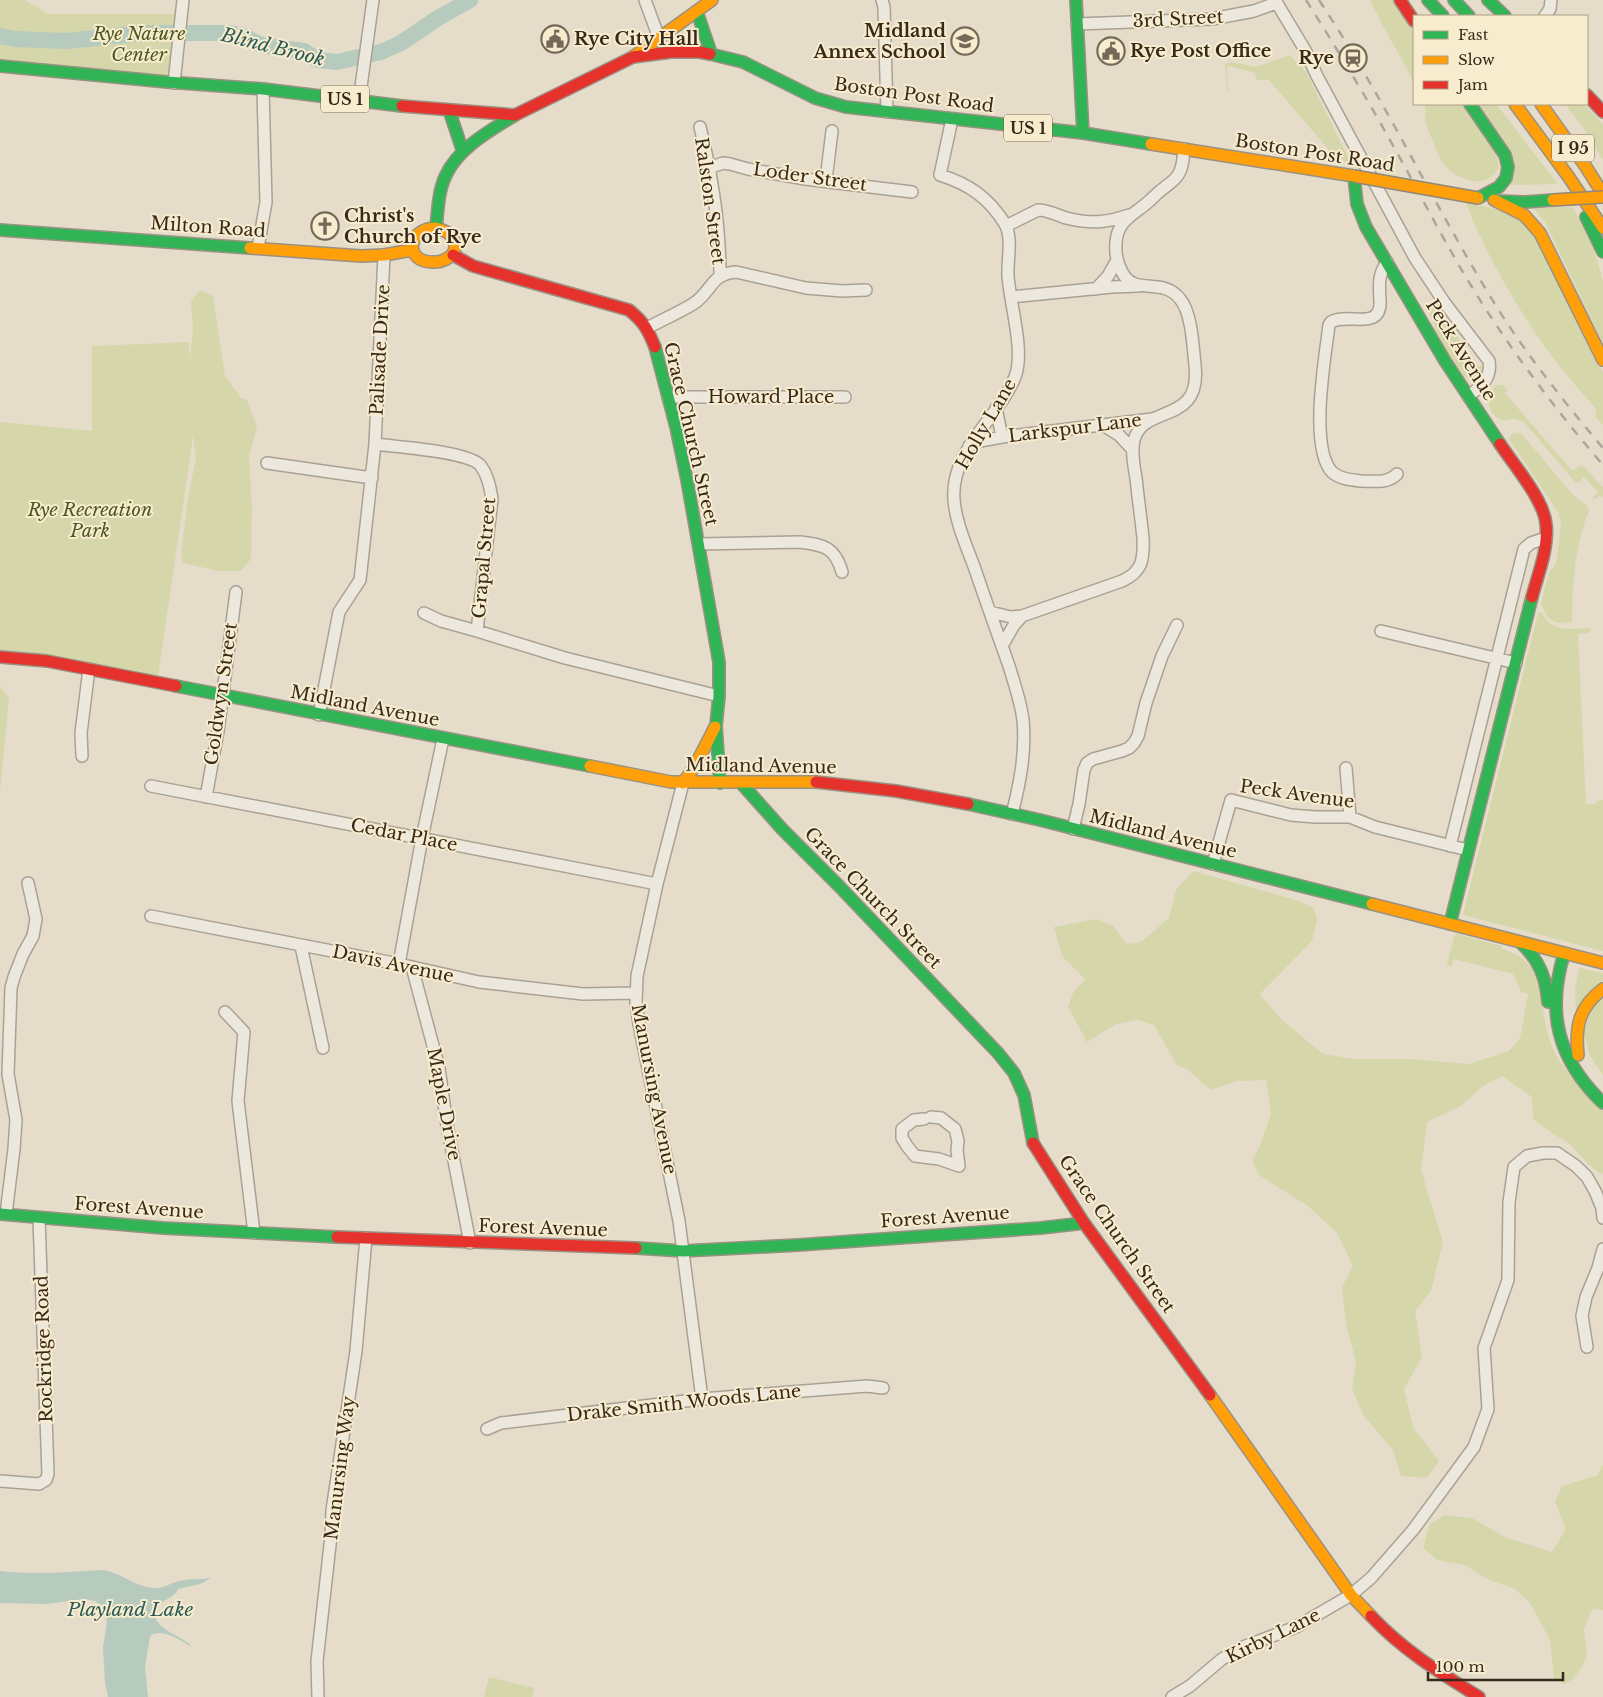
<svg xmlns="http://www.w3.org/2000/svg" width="1603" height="1697" font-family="'Libre Baskerville',serif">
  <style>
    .green { fill: #d6d6ab }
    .water { fill: #b6cabe }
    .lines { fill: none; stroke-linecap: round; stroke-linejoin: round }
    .river { stroke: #b6cabe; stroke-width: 16 }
    .street-casing { stroke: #aaa194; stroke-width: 14 }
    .fast-casing { stroke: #9a9183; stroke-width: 14 }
    .slow-casing { stroke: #9a9183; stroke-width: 14 }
    .jam-casing { stroke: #9a9183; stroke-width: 14 }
    .street { stroke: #ede8dd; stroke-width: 11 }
    .fast { stroke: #30b455; stroke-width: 11 }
    .slow { stroke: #ff9f0a; stroke-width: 11 }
    .jam { stroke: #e5322d; stroke-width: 11 }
    .rail { stroke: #aca79d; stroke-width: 2.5; stroke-dasharray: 9 9; stroke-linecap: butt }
    .slow-bridge-casing { stroke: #8f877a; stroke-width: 14; stroke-linecap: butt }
    .slow-bridge { stroke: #ff9f0a; stroke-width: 11 }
    .labels { text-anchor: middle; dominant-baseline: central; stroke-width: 4; stroke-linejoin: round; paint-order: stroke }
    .shield { fill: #f8ecce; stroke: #726451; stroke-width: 1 }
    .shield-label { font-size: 16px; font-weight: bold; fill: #39291b }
    .street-label { font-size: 18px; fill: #39291b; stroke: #f8ecce }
    .poi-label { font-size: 18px; font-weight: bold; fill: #39291b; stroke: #f8ecce; text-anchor: start }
    .park-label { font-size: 18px; font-style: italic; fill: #4a5720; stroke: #f8ecce }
    .water-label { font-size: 19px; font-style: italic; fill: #295a57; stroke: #f8ecce }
  </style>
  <rect width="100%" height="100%" fill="#e5ddca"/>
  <!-- green -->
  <path class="green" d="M0,0H25L48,14H178L171,77L0,60Z
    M1370,0H1393L1414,29V83C1401,55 1383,29 1370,0Z
    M1290,55L1306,72L1351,163L1336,162L1327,159L1329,150L1269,80H1257L1255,73L1229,66L1227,67L1228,92H1227L1225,64L1232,62L1256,67Z
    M1424,104H1466L1494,144L1499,168C1492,177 1485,183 1473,181C1447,175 1442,164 1433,142C1431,136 1427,129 1426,123C1424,117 1427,110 1424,104Z
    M1478,104H1496L1558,184L1509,185Z
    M1565,104H1584L1603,124V160L1584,129Z
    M1466,203L1516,213L1525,218L1603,372V425L1595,416L1597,410C1581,391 1564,373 1550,354C1519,311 1484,252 1466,203Z
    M1573,207L1594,250L1603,281V344L1545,222L1533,208Z
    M200,290L213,296L225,376L241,398L247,400L257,427L249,456L252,507L251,559L241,571H219L183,563L181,553L188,498L196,457L192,434V444L158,676L0,654V422L92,431V346L189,342L190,359L193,328L191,302Z
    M1431,302L1457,336L1476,367L1483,365C1484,375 1473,384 1464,376L1439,339L1427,307V303Z
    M1497,385H1502L1508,390L1505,393L1572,471L1579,466H1583L1603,487V497L1600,495L1594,500L1593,498L1598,492L1584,477L1579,483L1575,482L1524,422C1521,421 1519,420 1516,419C1510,418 1505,422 1500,419C1486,413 1485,393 1497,385Z
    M1515,433L1522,434L1573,495L1587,506L1589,510C1575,546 1572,583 1572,622L1557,623L1548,618L1541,603L1549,572L1556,564L1561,523L1558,512L1509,439L1511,435Z
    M1541,612C1552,633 1568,629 1589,628L1592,629L1588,633L1578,634L1586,804H1596V801L1603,800V951L1463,915L1538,613Z
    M0,686L9,698L0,791Z
    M1193,871L1296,900L1314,908L1317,920L1312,941L1260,994L1281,1019L1323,1054L1353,1059H1411L1469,1064L1509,1051L1520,1038L1528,994L1521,992L1513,974L1454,959L1451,967L1449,966L1447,964L1454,936L1457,934L1502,946V949C1552,963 1536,1005 1551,1044C1562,1071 1584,1090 1603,1111V1173L1601,1174L1588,1164L1570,1144L1555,1135L1533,1119L1532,1097L1502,1076L1483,1086L1461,1106L1427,1122L1421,1170L1443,1242L1431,1291L1415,1311L1422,1357L1404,1389L1413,1427L1439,1461L1427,1478L1401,1476L1393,1450L1363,1415L1352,1389L1356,1362L1346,1324L1342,1287L1353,1266L1337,1233L1308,1206L1259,1175L1252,1160L1260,1146L1271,1114L1266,1080L1236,1081L1211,1090L1188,1070L1177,1065L1154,1025L1138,1020L1116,1024L1087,1042L1068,1007L1073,993L1085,979L1062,956L1054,927L1097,919L1113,926L1127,944L1141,942L1169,918L1176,890Z
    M1579,968L1603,973V981L1576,1010L1575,989Z
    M1603,995V1075L1590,1056L1584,1033L1591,1009Z
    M1603,1464V1610L1592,1609L1584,1629L1587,1656L1581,1668L1573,1679L1565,1684L1554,1678L1550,1640L1530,1603L1515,1589L1489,1580L1465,1565L1437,1560L1423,1548L1429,1525L1444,1515L1472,1518L1505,1537L1552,1552L1566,1529L1555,1502L1562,1486L1598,1475Z
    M489,1677L534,1688L532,1697H484Z"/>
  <!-- water -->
  <path class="water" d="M103,1570C121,1573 138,1588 154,1588C162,1589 169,1584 176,1582C188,1578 199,1580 211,1578L200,1584L178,1589C174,1600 154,1601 155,1614C155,1630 184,1636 192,1647C181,1641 162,1627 150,1636L145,1667L148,1697H108L105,1682L103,1647L107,1622L106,1614L102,1606L95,1601L83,1599L47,1604L0,1603V1571C35,1575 69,1572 103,1570Z"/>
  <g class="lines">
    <!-- river -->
    <path class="river" d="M0,36L16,39L66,41L144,33H230L241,35L257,43L266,46L304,51L318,60L337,62L381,52L401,43L438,18L470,0"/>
    <!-- street casing -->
    <g class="street-casing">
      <path id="street" d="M645,0L659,38
        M882,0L884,7L887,112
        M1275,0L1305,50L1317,76L1415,258L1444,302L1489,361C1492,378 1481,387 1468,396
        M1545,16L1550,9L1551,0
        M1077,24L1212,19L1254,11L1276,3
        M174,83L183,0
        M359,101L373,0
        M952,119L940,175C969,184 989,198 1005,224C1013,239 1007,260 1008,276C1010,305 1025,351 1015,377C998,419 950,450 954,500C956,525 968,549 976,572C987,605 999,637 1010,669C1015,686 1021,703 1023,720C1026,752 1020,783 1012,814
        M700,127C712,175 720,225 720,275
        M709,168L723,163L730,164L748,169L805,179L912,192
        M826,180L832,131
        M1006,226L1038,210C1048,210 1057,215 1066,218C1090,224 1106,223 1129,215
        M258,248L266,202L263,89
        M1387,262C1378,275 1379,285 1380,300C1382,332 1348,312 1331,322L1329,325C1325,358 1309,447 1332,472C1340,479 1351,480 1361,481C1374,481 1387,484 1397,474
        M1096,289L1108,276L1116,262
        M1011,297L1112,287L1138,286
        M647,328C662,320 678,313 693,304C712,292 710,274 736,272L806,288L842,291L866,290
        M668,397H845
        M996,408L1002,437
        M1103,425L1119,435L1133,450
        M375,444C396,447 469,451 481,466C488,476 490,487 492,499L477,631
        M969,446L980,441L1002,437L1152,419
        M267,463L372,478
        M699,544L800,542C824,545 835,547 842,572
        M990,612L1011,617L1022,616
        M424,613L441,621L477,631L565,658L719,696
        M1381,631L1516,663
        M1002,646L1014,625L1022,616L1122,581C1142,572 1144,560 1143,538C1141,518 1138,498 1136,478C1134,466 1131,452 1134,440C1144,403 1202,426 1195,365C1193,347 1192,313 1180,299C1162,276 1135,297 1122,272C1117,263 1115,254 1116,243C1117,221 1133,215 1147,203C1153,198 1158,192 1164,188C1169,184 1175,180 1178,175C1183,168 1183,158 1184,149
        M319,715L339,612L360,580L375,444L384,255
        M82,756L81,733L89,669
        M1346,768L1350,817
        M683,783L657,884L637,976L636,1002L639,1024L679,1221L702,1399
        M151,786L657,884
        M206,797L218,731L236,592
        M1073,829L1079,804L1084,770L1087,763L1093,759L1122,751L1129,748L1134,743L1138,736L1146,703L1162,656L1177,625
        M1450,846L1524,549L1531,543L1546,538
        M1213,864L1231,800L1291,815L1315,817H1350L1375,827L1468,850
        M151,916L399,964L479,982L583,994L636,993
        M301,946L323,1048
        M399,964L422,838L443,739
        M412,967L439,1068L447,1125L470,1243
        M225,1012L244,1032L238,1101L254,1233
        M924,1119L914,1120L902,1129V1138L907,1146L915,1156L939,1159L959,1166L957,1150L958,1141L955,1129L941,1118L931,1117
        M6,1214L14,1149L16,1120L8,1074L11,988L14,977L23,954L33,936L36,919L28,883
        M1587,1347L1582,1316L1586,1297L1598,1268L1603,1249
        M487,1429L501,1423L702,1399L867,1386L883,1388
        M0,1481L39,1484L46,1480L48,1474L39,1218
        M318,1697L317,1661L331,1536L332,1510L356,1351L366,1238
        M1172,1697L1190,1686L1222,1659L1243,1647L1296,1627L1351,1595L1371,1578L1413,1530L1474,1447L1488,1409L1484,1348L1508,1280L1509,1202L1514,1167L1527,1156L1543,1153H1557L1576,1166L1587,1177L1595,1191L1602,1208L1603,1218"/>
    </g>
    <!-- fast casing -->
    <g class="fast-casing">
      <path id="fast" d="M1076,0L1083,133
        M1428,0L1443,16
        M1454,0L1469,16
        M1488,0L1505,16
        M697,12L711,53
        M710,54L743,62L815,98L846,107L1083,133L1151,144
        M0,66L167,82L263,89L402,106
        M1470,104L1505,155L1508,167L1506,178L1499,187L1478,198
        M449,110L463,152
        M1354,176L1357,204L1366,227L1445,361L1500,444
        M1499,201L1525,202L1553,200
        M1586,217L1603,252
        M436,228C438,211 438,191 446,175C459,147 490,131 515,115
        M0,230L250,248
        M655,347L676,427L687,480L719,662V696L716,726L720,783
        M176,686L590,766
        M741,783L782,829L838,885L998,1053L1014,1073L1024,1095L1033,1143
        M968,804L1040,820L1372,904
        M1450,924L1532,597
        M1521,943C1539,960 1546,977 1548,1002
        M1564,954C1546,1013 1558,1060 1603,1103
        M0,1214L163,1228L337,1237
        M636,1248L683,1251L798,1245L1041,1228L1084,1223"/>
    </g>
    <!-- slow casing -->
    <g class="slow-casing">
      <path id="slow" d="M633,57L712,0
        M1515,104L1568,176L1603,228
        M1541,104L1586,167L1603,194
        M1151,144L1354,176
        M1494,200L1524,215L1540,233L1603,360
        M436,228C449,231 458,238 454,252C449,259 443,262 434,262C403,263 407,228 436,228Z
        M250,248L361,256L384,255L412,250
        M590,766L671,782H816
        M683,783L695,766L715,727
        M1372,904L1603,963
        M1578,1055C1575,1026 1579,1007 1603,989
        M1210,1395L1351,1595L1371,1616"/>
    </g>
    <!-- jam casing -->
    <g class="jam-casing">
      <path id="jam" d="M1400,0L1414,21
        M1587,95L1603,112
        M402,106L515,115L633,57L671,52H699L710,54
        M453,255L473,266L629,310C644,322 648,330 655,347
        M1500,444C1514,465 1544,500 1546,524C1549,548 1538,574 1532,597
        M0,657L47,661L176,686
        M816,782L896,791L968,804
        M1033,1143L1084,1223L1210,1395
        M337,1237L636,1248
        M1371,1616C1404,1651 1439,1672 1479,1697"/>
    </g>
    <!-- street -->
    <use href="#street" class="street"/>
    <!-- fast -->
    <use href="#fast" class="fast"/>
    <!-- slow -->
    <use href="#slow" class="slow"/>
    <!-- jam -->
    <use href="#jam" class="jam"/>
    <!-- rail -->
    <path class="rail" d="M1306,0C1341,55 1375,112 1406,169C1432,217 1457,265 1487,311C1522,365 1561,416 1603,465
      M1319,0C1385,99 1435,208 1498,309C1529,358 1566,404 1603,448"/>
    <!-- slow-bridge casing -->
    <g class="slow-bridge-casing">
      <path id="slow-bridge" d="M1354,176L1478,198
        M1553,200L1603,197"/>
    </g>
    <!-- slow-bridge -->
    <use href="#slow-bridge" class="slow-bridge"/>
  </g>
  <!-- icons -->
  <defs>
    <g id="civic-ring" transform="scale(1.4375)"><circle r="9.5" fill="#f8ecce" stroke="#756858" stroke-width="1.5"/><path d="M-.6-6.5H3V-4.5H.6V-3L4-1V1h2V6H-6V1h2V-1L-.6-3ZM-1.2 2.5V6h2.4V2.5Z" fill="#756858"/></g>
    <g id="school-ring" transform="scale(1.4375)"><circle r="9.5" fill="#f8ecce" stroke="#756858" stroke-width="1.5"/><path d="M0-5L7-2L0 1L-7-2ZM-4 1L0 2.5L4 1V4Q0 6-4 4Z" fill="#756858"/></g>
    <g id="station-ring" transform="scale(1.4375)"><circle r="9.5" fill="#f8ecce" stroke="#756858" stroke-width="1.5"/><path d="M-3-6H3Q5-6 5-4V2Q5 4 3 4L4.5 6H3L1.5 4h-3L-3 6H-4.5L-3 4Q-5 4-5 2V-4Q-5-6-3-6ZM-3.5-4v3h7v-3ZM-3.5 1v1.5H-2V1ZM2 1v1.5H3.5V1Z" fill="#756858"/></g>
    <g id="church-ring" transform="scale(1.4375)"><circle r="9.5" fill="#f8ecce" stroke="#756858" stroke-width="1.5"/><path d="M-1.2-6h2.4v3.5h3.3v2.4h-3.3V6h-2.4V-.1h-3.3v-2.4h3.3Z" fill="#756858"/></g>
  </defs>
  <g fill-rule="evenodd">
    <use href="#civic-ring" x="555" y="39"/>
    <use href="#school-ring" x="965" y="41"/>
    <use href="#civic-ring" x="1111" y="51"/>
    <use href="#station-ring" x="1353" y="58"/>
    <use href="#church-ring" x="325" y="226"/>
  </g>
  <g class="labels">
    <!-- shield labels -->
    <g class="shield">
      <rect x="321" y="85.5" width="48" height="27" rx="4"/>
      <rect x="1004" y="114.5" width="48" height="27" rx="4"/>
      <rect x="1552" y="134.5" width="42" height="27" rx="4"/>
    </g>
    <g class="shield-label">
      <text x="345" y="99">US 1</text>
      <text x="1028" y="128">US 1</text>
      <text x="1573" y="148">I 95</text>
    </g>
    <!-- street labels -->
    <g class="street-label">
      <text transform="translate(1178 19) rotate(-3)">3rd Street</text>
      <text transform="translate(914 95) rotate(8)">Boston Post Road</text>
      <text transform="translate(1315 153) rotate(9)">Boston Post Road</text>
      <text transform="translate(810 177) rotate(8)">Loder Street</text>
      <text transform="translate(710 201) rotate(82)">Ralston Street</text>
      <text transform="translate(208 227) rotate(4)">Milton Road</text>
      <text transform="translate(380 350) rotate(-87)">Palisade Drive</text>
      <text transform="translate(1461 350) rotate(58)">Peck Avenue</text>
      <text x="771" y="397">Howard Place</text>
      <text transform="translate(986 424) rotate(-60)">Holly Lane</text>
      <text transform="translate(1075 428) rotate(-7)">Larkspur Lane</text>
      <text transform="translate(691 434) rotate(77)">Grace Church Street</text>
      <text transform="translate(484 558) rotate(-85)">Grapal Street</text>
      <text transform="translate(221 694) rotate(-82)">Goldwyn Street</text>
      <text transform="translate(365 706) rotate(11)">Midland Avenue</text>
      <text transform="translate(761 766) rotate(1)">Midland Avenue</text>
      <text transform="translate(1297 794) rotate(8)">Peck Avenue</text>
      <text transform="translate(1163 834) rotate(14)">Midland Avenue</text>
      <text transform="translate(404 835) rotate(11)">Cedar Place</text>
      <text transform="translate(873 898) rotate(46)">Grace Church Street</text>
      <text transform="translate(393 964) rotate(12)">Davis Avenue</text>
      <text transform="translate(654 1089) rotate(79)">Manursing Avenue</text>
      <text transform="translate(444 1104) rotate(79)">Maple Drive</text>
      <text transform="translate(139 1208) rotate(4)">Forest Avenue</text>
      <text transform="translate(945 1217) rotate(-4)">Forest Avenue</text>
      <text transform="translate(543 1228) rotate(2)">Forest Avenue</text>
      <text transform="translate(1117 1234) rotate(55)">Grace Church Street</text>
      <text transform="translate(44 1349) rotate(-92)">Rockridge Road</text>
      <text transform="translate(684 1403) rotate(-6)">Drake Smith Woods Lane</text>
      <text transform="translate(340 1468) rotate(-83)">Manursing Way</text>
      <text transform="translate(1273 1636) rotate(-26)">Kirby Lane</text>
    </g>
    <!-- poi labels -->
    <g class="poi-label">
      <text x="946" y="31" text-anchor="end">Midland<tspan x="946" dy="21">Annex School</tspan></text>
      <text x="574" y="39">Rye City Hall</text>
      <text x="1130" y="51">Rye Post Office</text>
      <text x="1334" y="58" text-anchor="end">Rye</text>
      <text x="344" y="216">Christ's<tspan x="344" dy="21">Church of Rye</tspan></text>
    </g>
    <!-- park labels -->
    <g class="park-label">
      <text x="139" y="34">Rye Nature<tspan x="139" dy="21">Center</tspan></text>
      <text x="90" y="510">Rye Recreation<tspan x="90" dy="21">Park</tspan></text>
    </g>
    <!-- water labels -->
    <g class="water-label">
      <text transform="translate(273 47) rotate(14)">Blind Brook</text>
      <text x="130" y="1609">Playland Lake</text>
    </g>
  </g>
  <!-- legend -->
  <rect x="1413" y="15" width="175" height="90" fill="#f8ecce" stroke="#ac9e86"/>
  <rect x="1423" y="31" width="25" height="8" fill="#30b455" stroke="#ac9e86"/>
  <text x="1458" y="40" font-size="15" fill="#39291b">Fast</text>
  <rect x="1423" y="56" width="25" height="8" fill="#ff9f0a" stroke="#ac9e86"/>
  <text x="1458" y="65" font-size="15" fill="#39291b">Slow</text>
  <rect x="1423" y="81" width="25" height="8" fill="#e5322d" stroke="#ac9e86"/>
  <text x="1458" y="90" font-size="15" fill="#39291b">Jam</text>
  <!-- scale -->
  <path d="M1428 1672v8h135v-8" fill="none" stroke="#39291b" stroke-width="2.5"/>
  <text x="1436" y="1672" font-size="15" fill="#39291b" stroke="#f8ecce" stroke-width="4" paint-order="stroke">100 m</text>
</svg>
